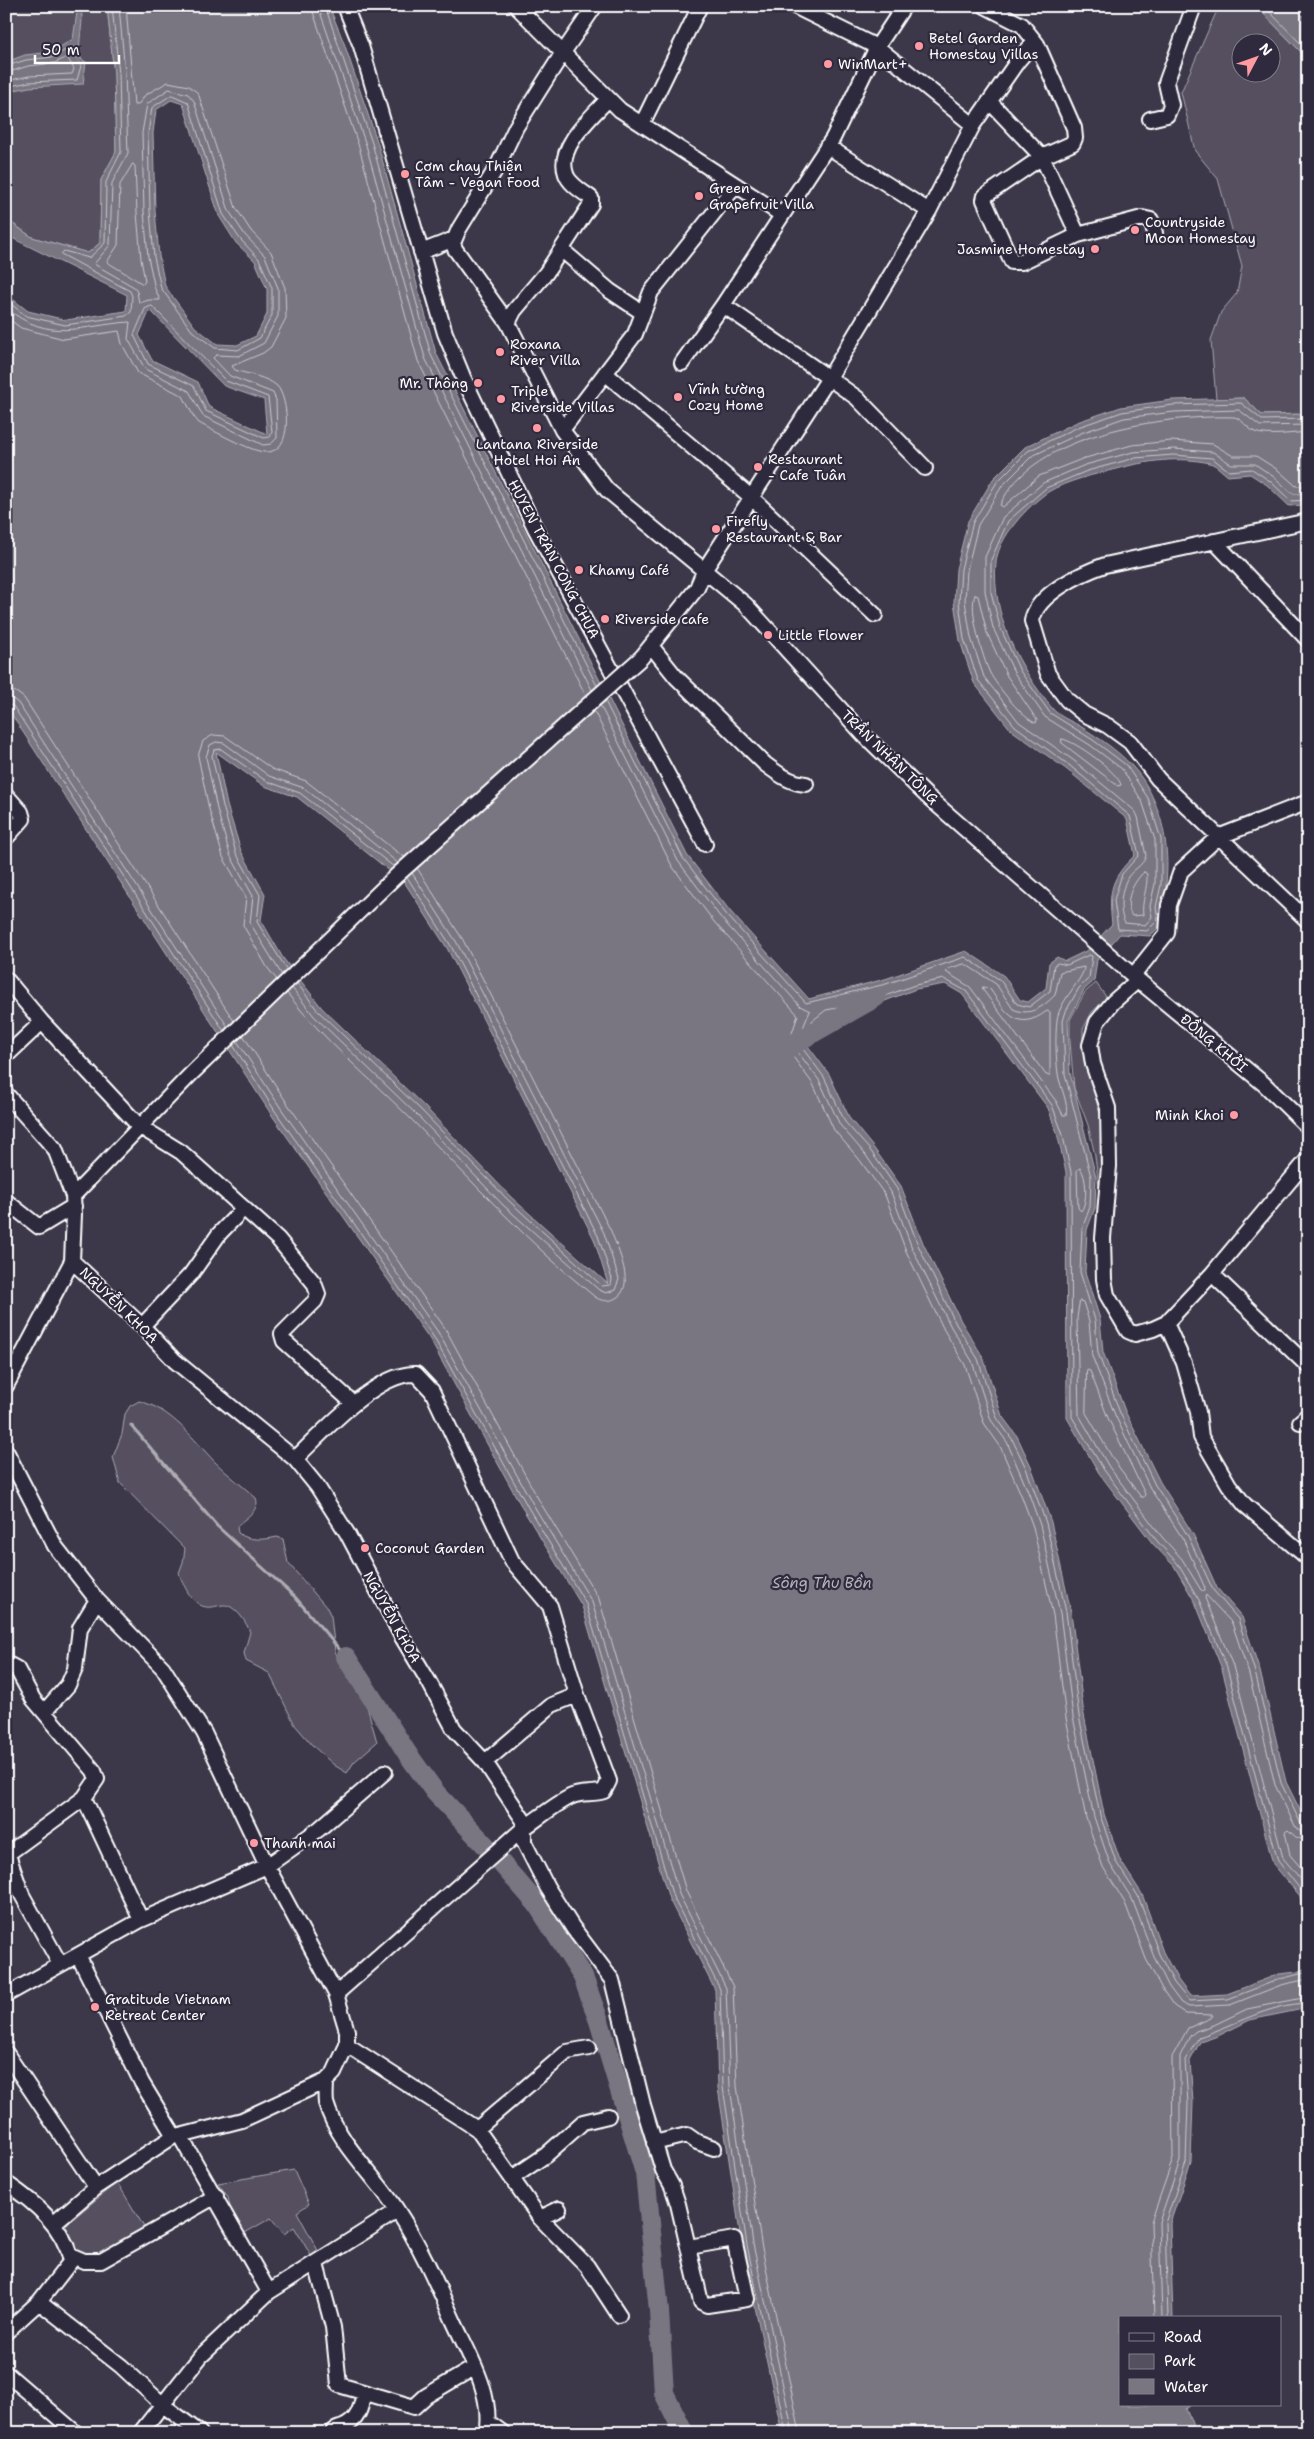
<svg xmlns="http://www.w3.org/2000/svg" width="1314" height="2439" font-family="'Shantell Sans',sans-serif">
  <style>
    .green { fill: #555060; stroke: #aaa8b0; fill-rule: evenodd }
    .water { fill: #797682; stroke: #afadb4; fill-rule: evenodd }
    .lines { fill: none; stroke-linecap: round; stroke-linejoin: round }
    .shore { stroke: #c9c8cd; stroke-width: 1 }
    .stream { stroke: #afadb4; stroke-width: 3 }
    .river { stroke: #797682; stroke-width: 20 }
    .minor-casing { stroke: #fff; stroke-width: 18 }
    .minor { stroke: #2f2a3d; stroke-width: 14 }
    .minor-bridge-casing { stroke: #fff; stroke-width: 18; stroke-linecap: butt }
    .minor-bridge { stroke: #2f2a3d; stroke-width: 14 }
    .poi-dot { fill: #ff9aa2; stroke: #2f2a3d; stroke-width: 2 }
    .labels { text-anchor: middle; dominant-baseline: central; stroke-width: 4.5; stroke-linejoin: round; paint-order: stroke }
    .poi-label { font-size: 14px; fill: #fff; stroke: #2f2a3d; text-anchor: start }
    .street-label { font-size: 14px; fill: #fff; stroke: #2f2a3d }
    .water-label { font-size: 15px; font-style: italic; fill: #b5b4ba; stroke: #2f2a3d }
  </style>
  <rect width="100%" height="100%" fill="#3c3749"/>
  <filter id="ink" filterUnits="userSpaceOnUse"><feTurbulence type="fractalNoise" baseFrequency=".02" numOctaves="2"/><feDisplacementMap in="SourceGraphic" scale="10" xChannelSelector="R" yChannelSelector="G"/><feConvolveMatrix kernelMatrix="1 2 1 2 8 2 1 2 1" color-interpolation-filters="sRGB"/></filter>
  <g filter="url(#ink)">
    <!-- green -->
    <path class="green" d="M6,6H107L114,74L116,152L101,180L100,243L88,253L32,237L6,219Z
      M1219,6H1256L1308,59V414L1262,415L1244,398L1216,399L1211,340L1221,312L1237,293L1242,266L1218,179L1195,151L1181,92ZM1242,42H1272V72H1242Z
      M1096,983L1107,998L1092,1012L1083,1029V1049L1105,1134L1100,1194L1095,1156L1088,1125L1074,1088L1070,1041V1020L1085,992Z
      M139,1401C172,1409 193,1439 215,1462C228,1475 243,1486 256,1498C261,1510 245,1518 237,1526L238,1533C249,1541 264,1540 277,1537L283,1539L288,1563L327,1608L331,1616L335,1652L364,1696L377,1742L354,1762L347,1773L334,1765L313,1746L295,1725L269,1673L246,1661L244,1653L250,1632C246,1622 240,1613 231,1607C225,1603 219,1606 212,1607C194,1610 184,1587 179,1573L183,1562L185,1549L120,1483L113,1457L122,1434L125,1414L130,1406Z
      M294,2170L309,2204L297,2212L321,2256L316,2264L294,2227L284,2234L271,2218L243,2234L234,2228L228,2197L218,2183Z
      M117,2182L147,2232L101,2261L75,2258L62,2228Z"/>
    <!-- water -->
    <path class="water" d="M78,6H80C86,21 76,41 81,59L86,62L83,84L29,87L6,92V62L25,55L52,52L73,39Z
      M107,6H329L344,43L377,141L436,353L687,855L730,911L809,999L885,979L966,951L1004,976L1020,1000L1028,1002L1046,988L1049,963L1057,957L1065,961L1088,950L1112,924C1108,891 1111,878 1135,855L1127,819L1066,769L1011,730L974,683L960,641L954,602L956,569L968,521L993,479L1025,447L1077,422L1121,407L1172,400L1244,398L1262,415L1308,414V505L1289,506L1267,485L1250,474L1228,476C1222,472 1216,464 1209,463C1180,456 1145,461 1116,469C1096,474 1066,481 1048,492C1028,506 998,537 996,563C991,615 1020,669 1052,708C1058,716 1071,721 1080,726C1110,745 1137,763 1152,796C1165,823 1169,854 1166,884C1165,899 1161,905 1165,921L1150,936L1120,934L1097,960L1094,981L1084,990L1068,1021L1070,1073L1096,1177L1095,1208L1087,1230L1085,1272L1100,1319L1103,1352L1125,1411L1160,1482L1193,1534L1217,1588L1242,1617L1260,1671L1286,1782L1308,1826V1932L1303,1925L1300,1896L1273,1864L1222,1669L1195,1602L1174,1566L1153,1544L1099,1473L1067,1418L1066,1172L1057,1133L1048,1108L962,994L945,984L916,989L867,1008L827,1015L816,1023L808,1046L829,1074L850,1119L873,1147L901,1186L923,1243L961,1321L983,1357L1002,1416L1017,1436L1031,1466L1051,1522L1071,1612L1084,1715L1104,1814L1120,1860L1142,1894L1163,1952L1178,1980L1190,1996L1227,1994L1279,1974L1297,1972L1308,1967V2008L1250,2020L1218,2036L1200,2042L1190,2061L1193,2102L1191,2162L1170,2223L1173,2318H1120V2405H1191L1186,2409L1196,2433H782L742,2246L718,2088L715,1990L669,1899L582,1606L524,1511L429,1338L271,1114L6,706V294L28,311L66,320L126,311L127,295L6,235V219L32,237L88,253L100,243L101,180L116,152L114,74ZM171,100L183,104L219,216L236,243L255,261L267,289V314L256,336L237,345L217,344L195,327L165,286L159,256L155,211L153,133L156,110ZM150,310L224,386L264,400L267,434L209,407L198,382L152,360L139,335ZM216,752L264,786L297,797L396,876L399,874L447,948L514,1080L594,1239L608,1284L511,1197L425,1107L322,1008L283,958L261,920L265,894L241,851L227,805Z
      M1256,6H1293L1308,21V59Z"/>
    <g class="lines">
      <!-- shore -->
      <path class="shore" d="M311,6L359,147L418,361L586,696
        M318,6L366,145L425,358L592,690
        M325,6L372,143L431,355L597,686
        M1264,6L1308,51
        M6,66L26,60L53,57L71,47L81,66L77,80L29,82L6,87
        M6,73L28,66L55,63L67,57L74,69L72,74L29,76L6,81
        M172,95L188,102L223,214L240,239L259,259L272,288V315L260,338L238,350L215,348L192,331L161,288L154,257L150,211L148,133L152,108Z
        M133,164L135,166L137,213L141,259L145,281L143,284L107,262L118,245L120,185Z
        M6,300L26,316L65,325L126,316L131,312L132,296L130,291L61,254L64,251L89,258L105,243L106,182L121,152L119,74L112,6
        M152,306L226,381L268,397L272,432L270,437L264,438L206,411L194,386L148,364L134,335L145,309Z
        M6,308C51,344 80,325 130,322L128,339L145,369L189,391L203,416L263,445L271,444L277,438L276,400L273,393L230,376L213,358L216,355L239,356L264,343L278,316V288L265,256L245,235L229,211L194,101L188,94L169,89L147,104L142,133L144,212L148,257L155,289L160,300H149L139,303L137,292L134,287L94,264L110,245L112,183L128,153L125,73L119,6
        M6,317L21,328L64,339L119,331L122,344L138,373L183,396L194,417L199,423C212,430 252,452 265,452C295,454 288,397 277,386C267,377 247,374 235,370L232,366L263,353L271,347L286,318L285,288L271,252L251,231L236,208L198,93L189,86L168,82L145,95L138,105H134L126,6
        M1308,419L1262,420L1241,403L1173,405L1122,412L1078,427L1028,451L997,482L973,522L961,569L959,602L964,639L978,680L1015,726L1069,765L1130,816L1139,855L1122,874L1114,900L1118,929L1147,931L1158,920L1156,907L1161,885V839L1148,798L1126,765L1093,740L1050,713L1020,671L1000,627L991,592V560L1008,521L1046,488L1087,471L1135,458L1173,455L1212,458L1229,471L1252,469L1270,481L1291,501L1308,500
        M1308,425L1260,426L1239,410L1174,412L1124,418L1081,433L1032,456L1002,486L978,525L967,570L965,601L971,638L984,677L1019,722L1073,760L1135,811L1138,817L1146,856C1143,866 1133,869 1128,877C1121,889 1118,911 1125,923L1145,925L1152,917L1150,906L1155,884V840L1142,801L1122,769L1090,745L1045,717L1015,674L993,628L985,591V557L1003,517L1043,483L1085,465L1133,452L1174,449L1213,452L1231,464H1255L1274,477L1293,494H1308
        M1308,432C1294,433 1266,437 1255,432C1247,429 1242,418 1234,417C1163,415 1033,433 1000,505L1003,507L1039,476L1082,459L1132,445L1171,441L1213,444L1233,456H1256L1278,470L1296,486H1308
        M975,595L978,596L987,633L1007,676L1037,720L1036,723C1024,720 996,685 990,673C983,659 968,608 975,595Z
        M6,690L16,692L24,698L234,1021
        M6,697L13,699L18,703L228,1027
        M605,701L683,858L726,914L806,1003L886,984L965,957L1000,980L1017,1004L1029,1007L1050,991L1054,965L1058,963L1067,965L1089,955L1092,956L1089,978L1079,988L1066,1011L1063,1021L1065,1074L1091,1177L1090,1207L1082,1229L1080,1272L1095,1320L1098,1353L1120,1413L1155,1485L1188,1536L1213,1590L1238,1619L1255,1672L1281,1783L1301,1824L1308,1827
        M6,704L13,706L224,1031
        M600,705L678,861L721,918L800,1006L810,1011L797,1042V1051L819,1080L840,1125L865,1154L891,1192L912,1248L951,1327L972,1361L991,1420L1007,1442L1029,1494L1040,1525L1060,1613L1073,1717L1094,1817L1110,1864L1132,1899L1154,1957L1169,1987L1181,2003L1189,2007L1230,2005L1281,1985L1308,1979
        M594,711L672,866L715,923L798,1015L789,1042L791,1054L813,1084L834,1130L859,1159L885,1195L906,1251L944,1330L965,1365L984,1423L1000,1446L1022,1497L1033,1527L1053,1615L1066,1718L1086,1818L1103,1867L1125,1903L1146,1959L1162,1989L1174,2006L1186,2014L1213,2015L1211,2018L1188,2028L1172,2057L1173,2159L1151,2222L1154,2318
        M1062,739C1074,740 1119,773 1121,785L1118,786L1062,743Z
        M1144,872L1147,874C1148,888 1141,901 1143,915L1132,916C1123,902 1133,882 1144,872Z
        M965,964L996,984L1013,1009C1030,1017 1043,1007 1055,995L1060,972L1084,967C1084,979 1059,1001 1057,1020C1055,1037 1056,1058 1058,1074C1060,1087 1069,1103 1066,1115H1063L1056,1101L970,987L946,972L948,969Z
        M287,970L257,922L260,895L236,853L223,806L212,756L214,750L221,749L266,781L300,793L394,867
        M282,975L250,923L253,896L230,855L217,809L206,757L210,745L216,742L224,743L269,776L304,788L398,863
        M277,980L267,967L243,925L246,897L223,857L209,809L198,756L203,741L213,735L225,736L272,769L306,781L401,855L405,857
        M297,983L318,1011L422,1111L508,1200L602,1286L611,1285L612,1279L598,1236L451,946L407,877
        M983,987L990,989C1006,1013 1017,1033 1047,1011L1050,1012V1075H1046L983,990Z
        M292,988L314,1016L417,1115L503,1205L599,1290L606,1293L615,1290L619,1279L604,1233L457,943L412,873
        M287,993C323,1040 370,1078 412,1120C472,1181 529,1244 595,1297C601,1301 608,1302 614,1299C638,1289 617,1248 611,1231L463,940L417,868
        M243,1035L287,1103L445,1328L540,1502L599,1599L686,1891L733,1987L737,2086L761,2243L800,2433
        M237,1041L280,1107L438,1332L534,1506L592,1602L679,1894L726,1988L730,2087L753,2244L793,2433
        M233,1045L275,1111L433,1336L529,1509L586,1604L673,1897L720,1989L723,2087L747,2245L786,2433
        M1080,1168C1087,1175 1088,1203 1081,1211L1078,1208L1077,1171Z
        M1080,1301L1083,1302L1089,1321L1092,1356L1115,1415L1150,1488L1183,1539L1205,1588L1204,1591L1201,1590L1182,1559L1162,1537L1109,1467L1079,1415L1077,1318Z
        M1087,1370L1090,1371L1108,1418L1145,1494L1144,1497H1141L1115,1462L1086,1413Z
        M1308,1833L1301,1832L1296,1828L1275,1785L1249,1674L1232,1623L1206,1595L1205,1598L1233,1666L1283,1858L1308,1888
        M1308,1841L1297,1838L1288,1830L1285,1832L1290,1855L1308,1876
        M1308,1923L1304,1894L1278,1861L1227,1668L1199,1600L1178,1564L1157,1541L1104,1470L1072,1417L1071,1172L1062,1132L1052,1105L966,991L944,979L915,985L866,1003L826,1010L812,1021L803,1049L824,1077L845,1122L870,1150L897,1189L918,1245L956,1324L978,1359L997,1418L1012,1439L1026,1468L1046,1523L1066,1612L1079,1716L1100,1815L1116,1862L1138,1896L1159,1954L1174,1983L1189,2001L1228,1999L1280,1979L1308,1972
        M1162,2318L1159,2222L1180,2161V2056L1190,2036L1196,2031L1214,2025L1247,2009L1308,1997
        M1168,2318L1165,2223L1186,2162L1188,2103L1185,2060L1199,2037C1235,2025 1269,2004 1308,2003"/>
      <!-- stream -->
      <path class="stream" d="M131,1425L217,1526L295,1597L346,1657"/>
      <!-- river -->
      <path class="river" d="M788,1047L876,997
        M346,1657L407,1753L435,1792L487,1847L537,1904L583,1977L599,2021L645,2173L659,2311L664,2393L684,2433"/>
      <!-- minor casing -->
      <g class="minor-casing">
        <path id="minor" d="M345,6L361,46L445,333L463,377L535,528L705,844
          M516,6L620,110L782,215
          M595,6L562,54L516,127L497,167L459,229L453,243L455,249L508,323L562,430L607,490L746,605L864,735L927,796L1138,980L1264,1084L1308,1127
          M794,6L877,47L973,125
          M985,6L1022,25L1037,44L1074,128L1075,138L1073,143L1042,157L985,196L984,200L1012,262H1022L1078,235L1142,218L1151,220L1155,233
          M990,102L1042,157L1078,235
          M1150,119L1167,115L1171,105L1166,83L1194,6
          M642,124L700,6
          M827,146L929,211
          M562,250L610,291L643,313
          M421,252L454,239
          M508,323L514,311L546,273L591,204V198C583,192 569,184 566,174C556,147 592,117 608,99
          M682,363L723,305L833,138L877,47L904,6
          M605,373L751,497L875,615
          M562,430L635,334L651,292L736,185
          M925,468L857,398L829,378L929,211L973,125L1017,62L1029,48L1037,44
          M1308,521L1105,565C1082,573 1036,594 1032,621L1048,674L1067,700L1084,714L1108,726L1130,742L1158,779L1308,921
          M1214,541L1308,640
          M652,647L676,677L765,764C777,773 790,783 806,784
          M641,658L697,588L705,569L829,378L723,305
          M6,795L21,812L23,819L6,838
          M1133,976L1167,933L1169,905L1181,871L1218,837L1308,802
          M6,979L42,1022L139,1126L181,1152L278,1239L314,1283L318,1294L315,1301L282,1334L284,1341L353,1403
          M1138,980L1113,1002L1097,1022L1090,1045L1093,1064L1108,1108L1109,1166L1103,1238L1104,1279L1107,1295L1128,1331L1135,1334L1153,1329L1166,1323L1212,1274L1308,1159
          M6,1056L42,1022
          M6,1094L55,1149L73,1196L74,1214L72,1261L6,1386
          M73,1196L192,1073L396,876L597,697
          M6,1201L39,1227L74,1206
          M72,1261L142,1326L175,1361L295,1459L317,1486L347,1533L402,1637L429,1682L454,1729L485,1762L524,1821V1828L336,1994
          M1212,1274L1308,1366
          M1166,1323L1184,1363L1198,1412L1201,1437L1229,1485L1245,1505L1308,1558
          M142,1326L191,1274L219,1234L244,1208
          M1300,1422L1308,1415
          M6,1451L55,1546L97,1600L163,1668L204,1733L267,1866L336,1994L347,2031V2045L334,2073L326,2081C326,2088 325,2096 326,2103C338,2144 375,2175 397,2210C420,2245 437,2284 454,2322C469,2355 494,2395 486,2433
          M295,1459C322,1433 378,1371 416,1374L432,1391L512,1561L550,1606L577,1695L609,1781L604,1791C592,1795 581,1791 570,1797C554,1805 539,1818 524,1828V1842L547,1887L573,1928L612,1980L643,2105L663,2170L672,2186L678,2204L701,2302L707,2305L747,2299L734,2239L689,2247
          M6,1663L17,1669L33,1699L94,1771L97,1779L84,1798L6,1855
          M45,1711L68,1685L75,1669L80,1628L97,1600
          M485,1762L552,1705L577,1695
          M84,1798L141,1920
          M8,1855L22,1895L60,1964
          M78,1955L142,2083L174,2136H180L269,2292
          M6,1995L141,1920L267,1866L319,1829L385,1772
          M347,2045L477,2129L540,2218L587,2266L619,2315
          M6,2053L96,2187
          M477,2129L567,2052L589,2048
          M180,2136L242,2120L326,2081
          M654,2143L687,2135L697,2142L714,2148
          M512,2178L546,2155L583,2122L608,2116
          M6,2183C34,2202 64,2226 71,2261L39,2302L6,2332
          M540,2218L559,2209
          M53,2224L96,2187L174,2136
          M70,2255L84,2261H101L216,2196
          M316,2264L333,2327L339,2385L414,2407L426,2396L475,2367
          M39,2302L121,2366L163,2405L200,2433
          M6,2373L76,2433
          M488,2422L503,2433
          M140,2433L201,2356L269,2292L397,2211
          M332,2433C336,2428 338,2429 343,2427C358,2421 361,2408 364,2393"/>
      </g>
      <!-- minor -->
      <use href="#minor" class="minor"/>
      <!-- minor-bridge casing -->
      <g class="minor-bridge-casing">
        <path id="minor-bridge" d="M597,697L641,658"/>
      </g>
      <!-- minor-bridge -->
      <use href="#minor-bridge" class="minor-bridge"/>
    </g>
  </g>
  <!-- markers -->
  <g class="poi-dot">
    <circle cx="919" cy="46" r="5"/>
    <circle cx="828" cy="64" r="5"/>
    <circle cx="405" cy="174" r="5"/>
    <circle cx="699" cy="196" r="5"/>
    <circle cx="1135" cy="230" r="5"/>
    <circle cx="1095" cy="249" r="5"/>
    <circle cx="500" cy="352" r="5"/>
    <circle cx="478" cy="383" r="5"/>
    <circle cx="678" cy="397" r="5"/>
    <circle cx="501" cy="399" r="5"/>
    <circle cx="537" cy="428" r="5"/>
    <circle cx="758" cy="467" r="5"/>
    <circle cx="716" cy="529" r="5"/>
    <circle cx="579" cy="570" r="5"/>
    <circle cx="605" cy="619" r="5"/>
    <circle cx="768" cy="635" r="5"/>
    <circle cx="1234" cy="1115" r="5"/>
    <circle cx="365" cy="1548" r="5"/>
    <circle cx="254" cy="1843" r="5"/>
    <circle cx="95" cy="2007" r="5"/>
  </g>
  <g class="labels">
    <!-- poi labels -->
    <g class="poi-label">
      <text x="929" y="38">Betel Garden<tspan x="929" dy="16">Homestay Villas</tspan></text>
      <text x="838" y="64">WinMart+</text>
      <text x="415" y="166">Cơm chay Thiện<tspan x="415" dy="16">Tâm - Vegan Food</tspan></text>
      <text x="709" y="188">Green<tspan x="709" dy="16">Grapefruit Villa</tspan></text>
      <text x="1145" y="222">Countryside<tspan x="1145" dy="16">Moon Homestay</tspan></text>
      <text x="1085" y="249" text-anchor="end">Jasmine Homestay</text>
      <text x="510" y="344">Roxana<tspan x="510" dy="16">River Villa</tspan></text>
      <text x="468" y="383" text-anchor="end">Mr. Thông</text>
      <text x="688" y="389">Vĩnh tường<tspan x="688" dy="16">Cozy Home</tspan></text>
      <text x="511" y="391">Triple<tspan x="511" dy="16">Riverside Villas</tspan></text>
      <text x="537" y="444" text-anchor="middle">Lantana Riverside<tspan x="537" dy="16">Hotel Hoi An</tspan></text>
      <text x="768" y="459">Restaurant<tspan x="768" dy="16">- Cafe Tuân</tspan></text>
      <text x="726" y="521">Firefly<tspan x="726" dy="16">Restaurant &amp; Bar</tspan></text>
      <text x="589" y="570">Khamy Café</text>
      <text x="615" y="619">Riverside cafe</text>
      <text x="778" y="635">Little Flower</text>
      <text x="1224" y="1115" text-anchor="end">Minh Khoi</text>
      <text x="375" y="1548">Coconut Garden</text>
      <text x="264" y="1843">Thanh mai</text>
      <text x="105" y="1999">Gratitude Vietnam<tspan x="105" dy="16">Retreat Center</tspan></text>
    </g>
    <!-- street labels -->
    <g class="street-label">
      <text transform="translate(554 559) rotate(62)">HUYEN TRAN CONG CHUA</text>
      <text transform="translate(890 757) rotate(44)">TRẦN NHÂN TÔNG</text>
      <text transform="translate(1214 1043) rotate(40)">ĐỒNG KHỞI</text>
      <text transform="translate(119 1305) rotate(44)">NGUYỄN KHOA</text>
      <text transform="translate(392 1617) rotate(61)">NGUYỄN KHOA</text>
    </g>
    <!-- water labels -->
    <g class="water-label">
      <text x="822" y="1583">Sông Thu Bồn</text>
    </g>
  </g>
  <!-- margin -->
  <rect width="1314" height="2439" fill="none" stroke="#2f2a3d" stroke-width="25"/>
  <rect x="12" y="12" width="1289" height="2414" fill="none" stroke="#fff" stroke-width="2" filter="url(#ink)"/>
  <!-- legend -->
  <rect x="1119" y="2316" width="162" height="90" fill="#2f2a3d" stroke="#827f8b"/>
  <rect x="1129" y="2333" width="25" height="8" fill="#2f2a3d" stroke="#827f8b"/>
  <text x="1164" y="2342" font-size="15" fill="#ffffff">Road</text>
  <rect x="1129" y="2354" width="25" height="15" fill="#555060" stroke="#827f8b"/>
  <text x="1164" y="2366" font-size="15" fill="#ffffff">Park</text>
  <rect x="1129" y="2379" width="25" height="15" fill="#797682" stroke="#827f8b"/>
  <text x="1164" y="2392" font-size="15" fill="#ffffff">Water</text>
  <!-- north arrow -->
  <g transform="translate(1256 58) rotate(49)"><circle r="24" fill="#2f2a3d" stroke="#827f8b"/>
  <path d="M0-4L9 19L0 12L-9 19Z" fill="#ff9aa2"/>
  <text y="-8" font-size="14" font-weight="bold" text-anchor="middle" fill="#ffffff">N</text>
  </g>
  <!-- scale -->
  <path d="M35 55v8h84v-8" fill="none" stroke="#ffffff" stroke-width="2.5"/>
  <text x="42" y="55" font-size="15" fill="#ffffff" stroke="#2f2a3d" stroke-width="4" paint-order="stroke">50 m</text>
</svg>
